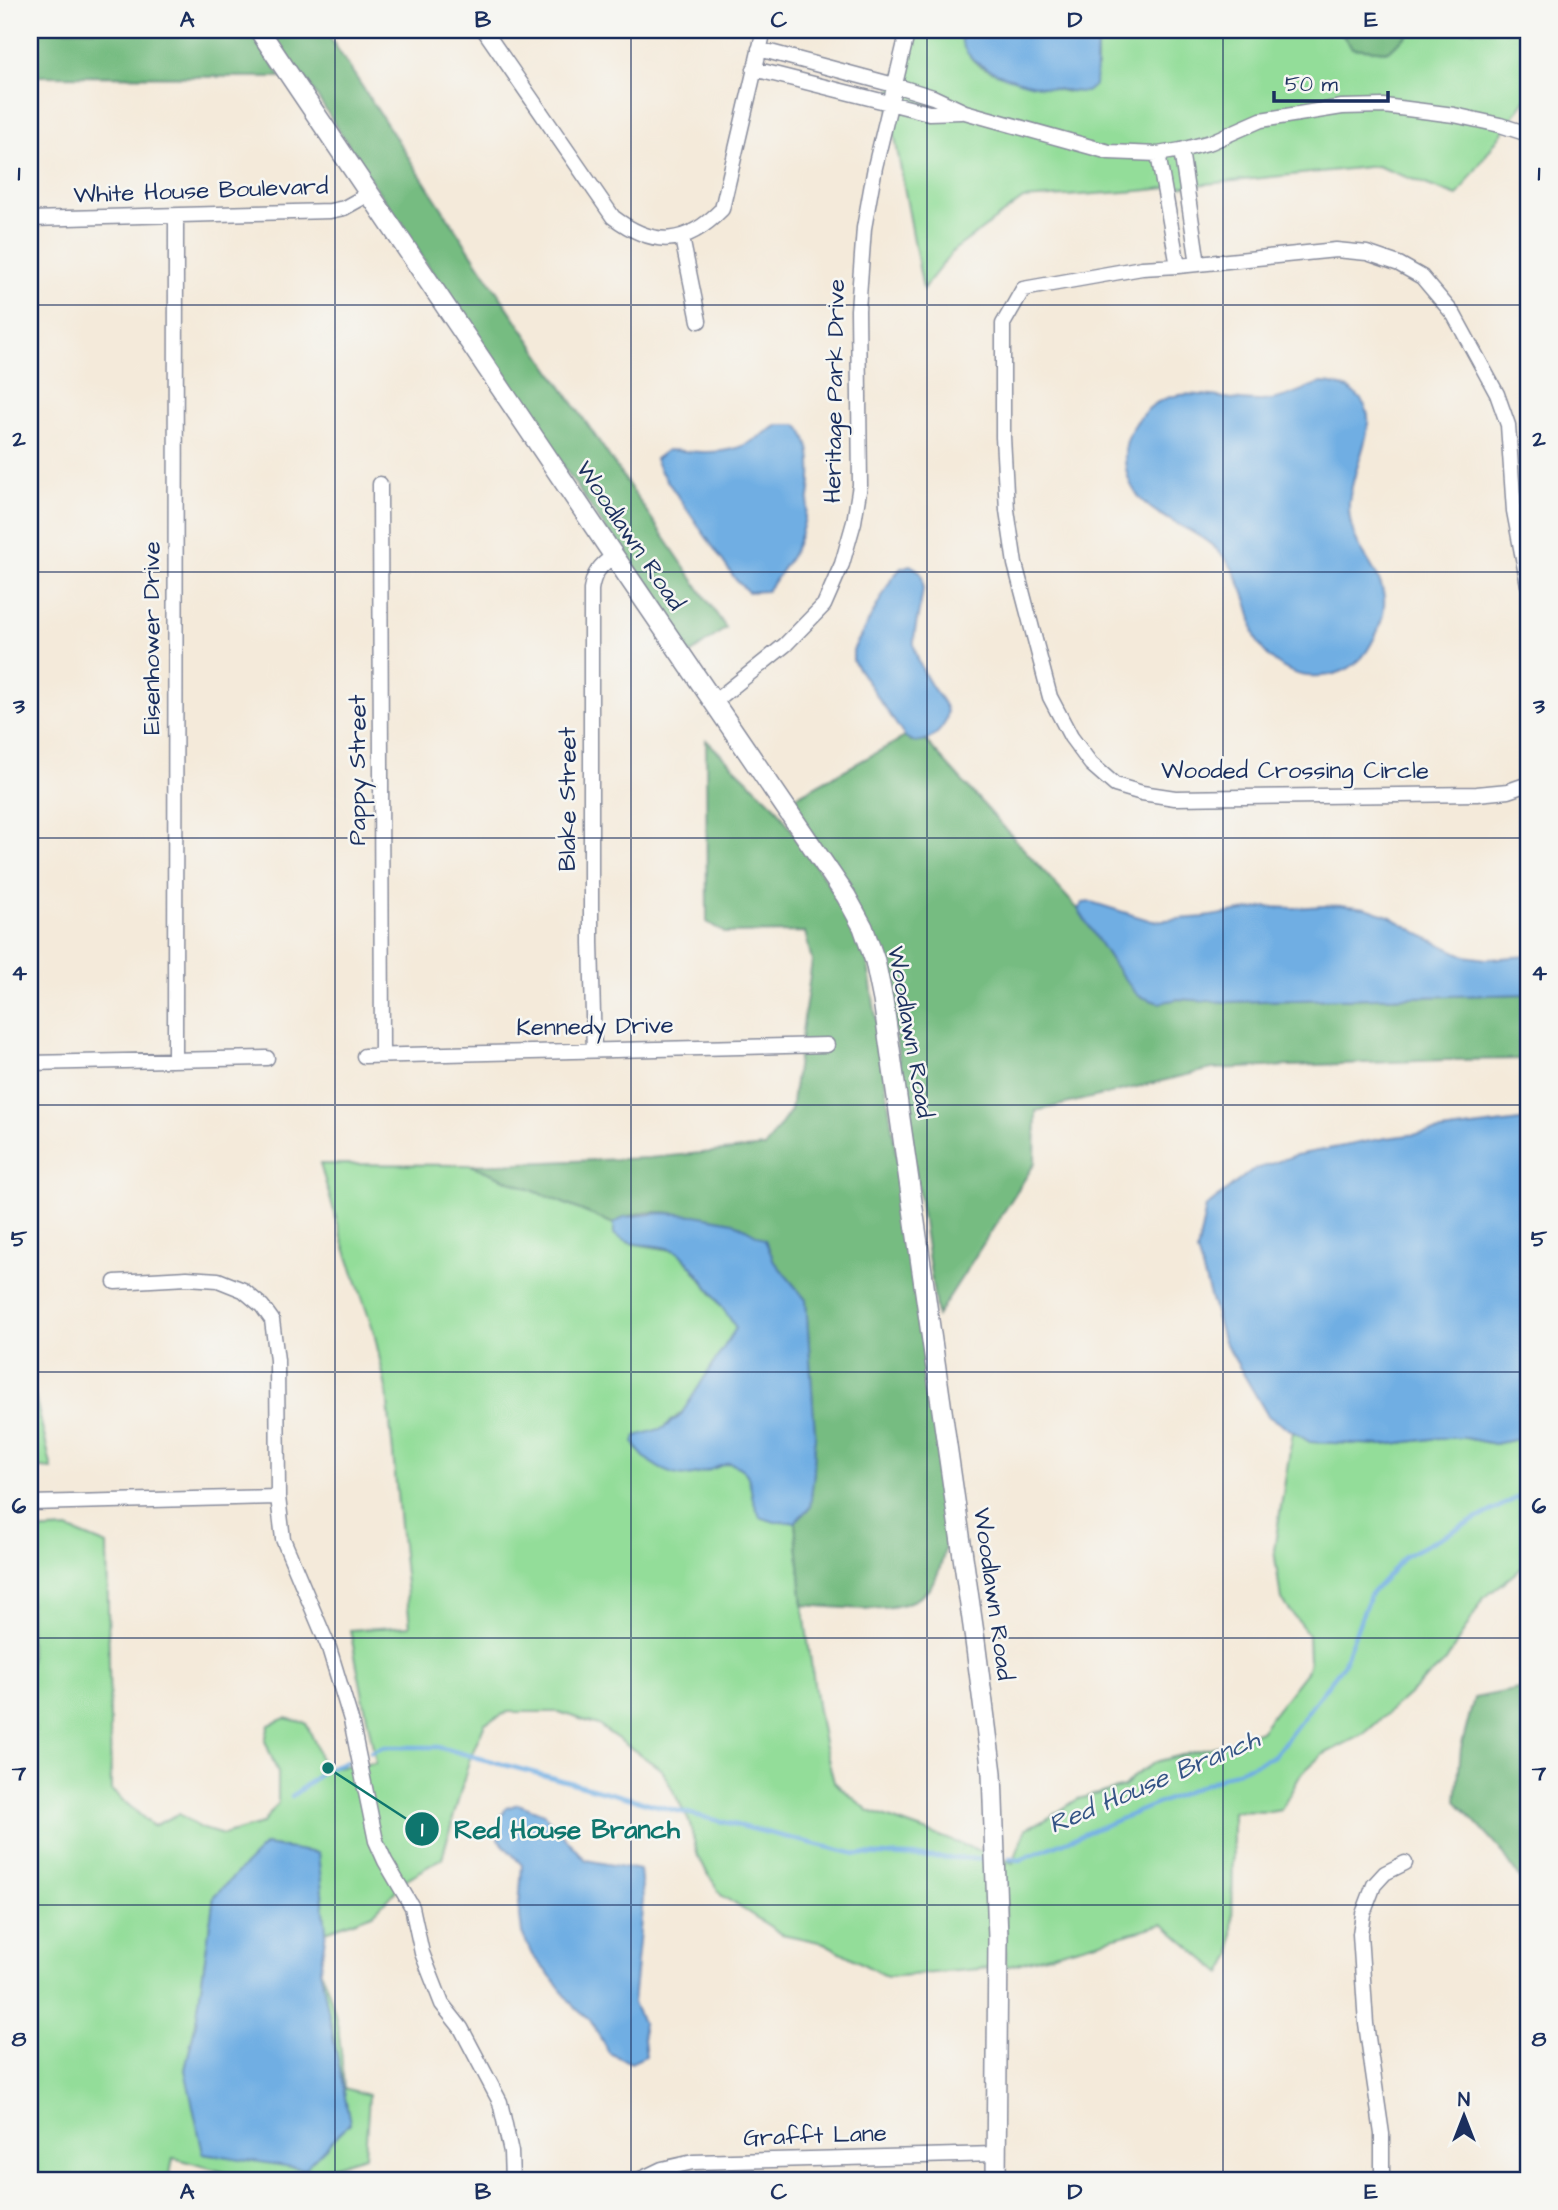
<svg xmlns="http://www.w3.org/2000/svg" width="1558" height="2210" font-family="'Architects Daughter',sans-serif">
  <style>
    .green { fill: #93dd99; stroke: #57867c; stroke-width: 2 }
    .forest { fill: #76bc81; stroke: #487670; stroke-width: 2 }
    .water { fill: #70aee3; stroke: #466ea0; stroke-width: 2 }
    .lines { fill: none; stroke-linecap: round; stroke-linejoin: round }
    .stream { stroke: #70aee3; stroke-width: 4.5 }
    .minor-casing { stroke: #888c9c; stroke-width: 17 }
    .tertiary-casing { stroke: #888c9c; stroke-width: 22 }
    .minor { stroke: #fff; stroke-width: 14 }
    .tertiary { stroke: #fff; stroke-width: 19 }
    .grid { fill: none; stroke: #1b2f5e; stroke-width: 2; stroke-opacity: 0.55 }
    .labels { text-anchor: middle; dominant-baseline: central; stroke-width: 5; stroke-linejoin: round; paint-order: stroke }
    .street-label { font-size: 24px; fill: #1b2f5e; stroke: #f6f6f2 }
    .water-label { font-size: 26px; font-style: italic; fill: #355586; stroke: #f6f6f2 }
    .leader { fill: none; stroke: #0f766e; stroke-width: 2.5 }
    .callout-dot { fill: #0f766e; stroke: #f6f6f2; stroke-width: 2.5 }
    .mark-label { font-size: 21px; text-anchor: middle; font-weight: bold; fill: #fff }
    .callout-label { font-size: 26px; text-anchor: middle; font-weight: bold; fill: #0f766e; stroke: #f6f6f2; stroke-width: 5; stroke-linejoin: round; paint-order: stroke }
    .neatline { fill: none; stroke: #1b2f5e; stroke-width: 2.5 }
    .grid-label { font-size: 23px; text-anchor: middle; font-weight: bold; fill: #1b2f5e }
  </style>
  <rect width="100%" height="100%" fill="#f6f6f2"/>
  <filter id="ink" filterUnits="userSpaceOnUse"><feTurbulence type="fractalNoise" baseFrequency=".0143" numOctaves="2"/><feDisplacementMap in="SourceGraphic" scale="14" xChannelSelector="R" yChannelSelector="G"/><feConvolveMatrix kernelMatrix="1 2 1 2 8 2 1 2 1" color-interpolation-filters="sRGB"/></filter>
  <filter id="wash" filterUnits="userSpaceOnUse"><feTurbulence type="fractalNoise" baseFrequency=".00686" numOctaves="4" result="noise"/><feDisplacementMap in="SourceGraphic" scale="28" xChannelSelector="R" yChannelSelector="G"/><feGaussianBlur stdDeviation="1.57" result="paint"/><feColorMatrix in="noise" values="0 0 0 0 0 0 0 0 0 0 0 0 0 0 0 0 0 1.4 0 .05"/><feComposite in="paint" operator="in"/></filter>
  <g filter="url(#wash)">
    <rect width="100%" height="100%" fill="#f4eada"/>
    <!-- green -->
    <path class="green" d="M912,30H962L960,33C964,41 966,53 972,59C985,75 1046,87 1067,92L1097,67V42L1094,30H1339L1352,48L1388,51L1414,30H1528V96L1457,196L1377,166L1139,191L1023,199L954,250L923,289L888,100Z
      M320,1164L471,1165L614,1224L615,1234L629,1243L677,1251L692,1267L737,1328L687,1408L663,1428L715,1467L730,1463L743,1468L751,1482L753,1500L775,1522H795L803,1605L817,1705L824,1743L834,1782L869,1811L989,1854L990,1968L887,1977L824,1943L782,1934L721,1895L698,1857L689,1821L662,1770L598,1725L559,1712H508L485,1723L469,1761L442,1858L407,1879L373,1914L326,1931L318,1853L266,1845L214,1896L196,2022L185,2070L350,2123L320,1969C338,2009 341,2044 344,2088L369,2095L365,2156C333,2164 292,2185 258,2180C231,2176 200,2164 173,2158L169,2180H30V1956L37,1947L30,1935V1531L68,1529L107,1545L111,1790L153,1826L179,1814L200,1828L223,1835L262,1824L278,1803V1773L265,1741L269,1725L285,1718L306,1723L316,1745L323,1768L376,1763L350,1630L410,1626L387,1393L374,1332L345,1248Z
      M30,1386L33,1388L52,1469L30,1467Z
      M1293,1431L1310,1442L1384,1445L1439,1438H1465L1494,1444L1523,1438L1528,1433V1563L1484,1598L1446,1661L1364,1734L1322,1755L1301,1774L1281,1810L1270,1812L1233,1811L1232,1955L1222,1974L1163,1924L1006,1967L1005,1860L1013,1863L1026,1828L1045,1820L1078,1799L1124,1787L1134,1776L1155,1762L1229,1743L1260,1731L1306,1672L1309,1661L1308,1634L1281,1599L1274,1550Z"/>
    <!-- forest -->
    <path class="forest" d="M30,30H250L281,77L30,76Z
      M269,30H325L485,274L726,628L690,654L399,223L305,78L301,77Z
      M1339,30H1414L1388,51L1352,48Z
      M905,737L911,741H926L1078,909L1114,965L1139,996L1159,1003L1178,999L1225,1002L1528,994V1059L1444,1060L1212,1069L1036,1111L1035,1163L937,1316L890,998L790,800Z
      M706,740L776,807L840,901L856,931L868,964L950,1518C946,1539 944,1572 928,1590C903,1618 837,1607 803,1605L795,1522L810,1507L814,1471L815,1434L806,1300L774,1261L765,1240C724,1226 653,1195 614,1224L471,1165L649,1158L765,1147L791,1110L812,961L805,932L725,933L707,922Z
      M1528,1687V1891L1500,1849L1456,1801L1461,1748L1474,1698Z"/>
    <!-- water -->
    <path class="water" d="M962,30H1094L1097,42L1095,85L1086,92C1055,92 951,74 962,30Z
      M1322,383C1341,383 1361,392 1367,411C1374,432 1350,477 1349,504C1347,567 1415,575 1367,651C1354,671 1331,678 1307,676C1286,674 1263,656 1255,636C1252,629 1253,622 1251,615C1246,597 1239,577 1228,562C1196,517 1128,523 1125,459C1124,440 1132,426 1145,412C1178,379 1222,403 1262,401C1284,400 1301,389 1322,383Z
      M779,425H797C823,450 808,521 794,551C787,565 776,578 767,591L748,592L736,580L661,472L655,459L667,450C694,451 719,456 745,445C757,439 767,431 779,425Z
      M910,565C913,567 917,568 919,571C931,584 912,625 914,645C916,658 924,674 931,685C935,692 943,700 946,708C951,721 937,736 925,741C918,744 911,741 905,737L853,661V650L892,578L901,568Z
      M1091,902L1152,921L1205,917L1266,907L1294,908L1340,905L1366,908L1391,917L1427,938L1465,956L1486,959L1528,956V994L1225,1002L1178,999L1159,1003L1139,996L1134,991L1114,965L1078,909L1083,903Z
      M1528,1120V1433L1523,1438L1494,1444L1465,1438H1439L1384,1445L1310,1442L1268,1416L1223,1339L1197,1252L1206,1207L1251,1171L1296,1155L1386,1138Z
      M662,1213L695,1215L733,1222L765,1240L774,1261L806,1300L815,1434L814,1471L810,1507L795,1522H775L760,1517C758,1511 755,1506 753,1500C748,1480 753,1472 730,1463C718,1466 705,1473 693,1475C671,1479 643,1462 634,1443L636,1436L663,1428L680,1416L736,1328C726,1312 690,1258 676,1251C656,1241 632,1250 614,1234V1224L624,1217Z
      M518,1804L544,1814L586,1860L640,1870L643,1899L633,2003L642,2022L646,2056L631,2063L609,2053L590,2020L574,2007L553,1979L532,1955L522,1933L519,1907L522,1865L498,1839L499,1821L506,1808Z
      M265,1845L318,1853L326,1931L320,1969L350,2123L304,2169L203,2153L185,2070L196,2022L214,1896Z"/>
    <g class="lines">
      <!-- stream -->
      <path class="stream" d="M371,1752L384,1747H438L666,1808L856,1854L983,1859
        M292,1796L328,1768L347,1761
        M1010,1859L1020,1860L1274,1756L1343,1665L1370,1595L1405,1556L1528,1492"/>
    </g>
  </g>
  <g filter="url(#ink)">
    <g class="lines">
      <!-- minor casing -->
      <g class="minor-casing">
        <path id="minor" d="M484,30L613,217C654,248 686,246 722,209L764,30
          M759,49L894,85L933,97L965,112L1109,152L1158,154L1181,150L1211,142L1261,120L1342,107L1384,106L1454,115L1500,125L1528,134
          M754,69L929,113L961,112
          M1181,150L1198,264
          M1158,154L1178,266
          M30,219L330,211L344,208L369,194
          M682,238L699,321
          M380,484L382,1055
          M1528,585L1514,511L1508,425L1497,394L1454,315L1422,277L1399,264L1367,253L1336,250L1178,266L1142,268L1023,289L1003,324V437L1007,510L1015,564L1050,697L1071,737L1091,764L1115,785L1142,793L1175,798L1477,794L1508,791L1528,784
          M714,702L785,645L824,605L842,564L854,522L860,485L858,310L864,228L875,167L908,30
          M594,1050L591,943V590C593,574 600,565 614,556
          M364,1056L827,1045
          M175,1060L176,216
          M30,1063L267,1058
          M115,1282L187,1278L218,1280L243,1290L262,1306L272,1320L277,1360L278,1497L283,1539L329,1648L351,1720L376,1841L385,1861L412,1907L422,1953L442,2004L461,2028L500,2102L511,2152L512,2180
          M30,1503L278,1497
          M639,2180L662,2169L693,2162L996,2154
          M1382,2180V2134L1366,2024L1360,1934L1363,1914L1374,1885L1385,1873L1405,1863"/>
      </g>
      <!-- tertiary casing -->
      <g class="tertiary-casing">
        <path id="tertiary" d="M259,30L614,556L846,896L863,927L875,961L883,1000L974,1633L992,1773L998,1938L996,2180"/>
      </g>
      <!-- minor -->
      <use href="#minor" class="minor"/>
      <!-- tertiary -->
      <use href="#tertiary" class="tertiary"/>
    </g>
  </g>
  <!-- grid -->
  <path class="grid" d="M335,30V2180M631,30V2180M927,30V2180M1223,30V2180M30,305H1528M30,572H1528M30,838H1528M30,1105H1528M30,1372H1528M30,1638H1528M30,1905H1528"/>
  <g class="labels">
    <!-- street labels -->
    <g class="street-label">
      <text transform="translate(201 191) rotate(-2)">White House Boulevard</text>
      <text transform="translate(835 391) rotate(-89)">Heritage Park Drive</text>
      <text transform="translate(630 536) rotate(56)">Woodlawn Road</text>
      <text transform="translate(152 638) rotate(-90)">Eisenhower Drive</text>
      <text transform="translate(358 770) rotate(-90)">Pappy Street</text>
      <text x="1295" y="771">Wooded Crossing Circle</text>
      <text transform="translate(568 799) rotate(-90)">Blake Street</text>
      <text transform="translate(595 1027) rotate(-1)">Kennedy Drive</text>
      <text transform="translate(910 1032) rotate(80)">Woodlawn Road</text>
      <text transform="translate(993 1594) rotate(82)">Woodlawn Road</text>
      <text transform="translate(815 2136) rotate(-2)">Grafft Lane</text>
    </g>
    <!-- water labels -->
    <g class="water-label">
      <text transform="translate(1154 1782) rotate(-23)">Red House Branch</text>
    </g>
  </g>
  <!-- callouts -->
  <path class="leader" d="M328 1768L422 1829"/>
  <g class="callout-dot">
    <circle cx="328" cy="1768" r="7"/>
    <circle cx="422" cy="1829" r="18"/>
  </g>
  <g class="mark-label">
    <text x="422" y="1836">1</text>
  </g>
  <g class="callout-label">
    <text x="567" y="1838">Red House Branch</text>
  </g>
  <!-- margin -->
  <rect width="1558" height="2210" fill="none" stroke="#f6f6f2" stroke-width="77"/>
  <!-- north arrow -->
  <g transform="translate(1464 2116)" stroke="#f6f6f2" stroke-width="5" paint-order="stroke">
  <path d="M0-5L12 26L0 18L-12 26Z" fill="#1b2f5e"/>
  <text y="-10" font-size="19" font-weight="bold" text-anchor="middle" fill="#1b2f5e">N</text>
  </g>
  <!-- scale -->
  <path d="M1274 91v10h114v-10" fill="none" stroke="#1b2f5e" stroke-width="3.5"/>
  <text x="1285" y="91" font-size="21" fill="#1b2f5e" stroke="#f6f6f2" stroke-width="5" paint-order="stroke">50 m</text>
  <rect x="38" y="38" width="1482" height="2134" class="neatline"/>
  <g class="grid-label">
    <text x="187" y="27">A</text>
    <text x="483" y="27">B</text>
    <text x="779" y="27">C</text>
    <text x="1075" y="27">D</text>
    <text x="1371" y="27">E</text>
    <text x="19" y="180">1</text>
    <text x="1539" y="180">1</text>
    <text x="19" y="446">2</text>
    <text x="1539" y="446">2</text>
    <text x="19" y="713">3</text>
    <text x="1539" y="713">3</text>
    <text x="19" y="980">4</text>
    <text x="1539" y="980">4</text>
    <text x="19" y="1246">5</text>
    <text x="1539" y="1246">5</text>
    <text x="19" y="1513">6</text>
    <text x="1539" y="1513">6</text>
    <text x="19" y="1780">7</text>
    <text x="1539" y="1780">7</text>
    <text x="19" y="2046">8</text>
    <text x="1539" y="2046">8</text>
    <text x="187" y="2199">A</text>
    <text x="483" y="2199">B</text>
    <text x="779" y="2199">C</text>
    <text x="1075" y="2199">D</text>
    <text x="1371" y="2199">E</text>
  </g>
</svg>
